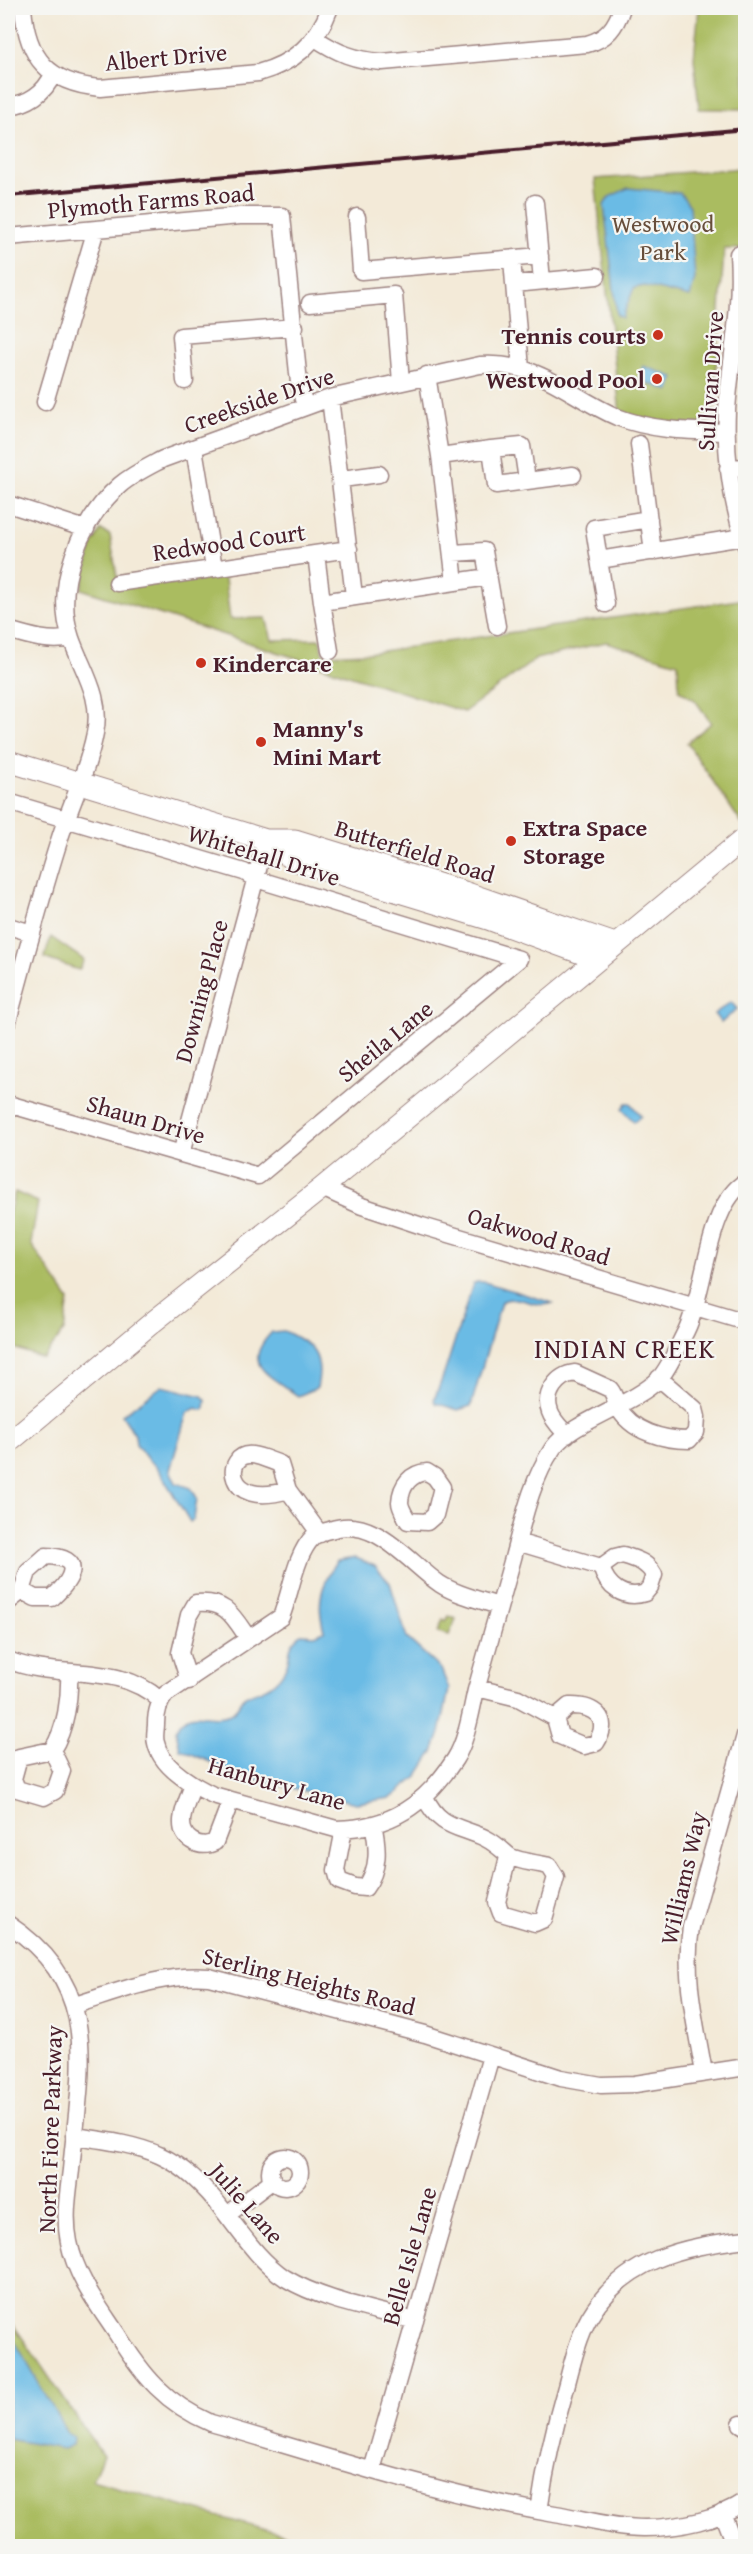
<svg xmlns="http://www.w3.org/2000/svg" width="753" height="2554" font-family="'Gentium Book Plus',serif">
  <style>
    .green { fill: #aabc60; stroke: #7a6e46; stroke-width: 1.5 }
    .water { fill: #6abbe5; stroke: #5a6d88; stroke-width: 1.5 }
    .lines { fill: none; stroke-linecap: round; stroke-linejoin: round }
    .minor-casing { stroke: #9e8482; stroke-width: 19 }
    .major-casing { stroke: #9e8482; stroke-width: 23 }
    .minor { stroke: #fff; stroke-width: 16 }
    .major { stroke: #fff; stroke-width: 21 }
    .rail { stroke: #4a1f2b; stroke-width: 4 }
    .poi-dot { fill: #c8321e; stroke: #f6f6f2; stroke-width: 2 }
    .labels { text-anchor: middle; dominant-baseline: central; stroke-width: 4.5; stroke-linejoin: round; paint-order: stroke }
    .street-label { font-size: 24px; fill: #4a1f2b; stroke: #f6f6f2 }
    .park-label { font-size: 24px; fill: #674e3b; stroke: #f6f6f2 }
    .poi-label { font-size: 24px; font-weight: bold; fill: #4a1f2b; stroke: #f6f6f2; text-anchor: start }
    .quarter-label { font-size: 27px; letter-spacing: 1.5px; fill: #4a1f2b; stroke: #f6f6f2 }
  </style>
  <rect width="100%" height="100%" fill="#f6f6f2"/>
  <filter id="ink" filterUnits="userSpaceOnUse"><feTurbulence type="fractalNoise" baseFrequency=".0167" numOctaves="2"/><feDisplacementMap in="SourceGraphic" scale="12" xChannelSelector="R" yChannelSelector="G"/><feConvolveMatrix kernelMatrix="1 2 1 2 8 2 1 2 1" color-interpolation-filters="sRGB"/></filter>
  <filter id="wash" filterUnits="userSpaceOnUse"><feTurbulence type="fractalNoise" baseFrequency=".008" numOctaves="4" result="noise"/><feDisplacementMap in="SourceGraphic" scale="24" xChannelSelector="R" yChannelSelector="G"/><feGaussianBlur stdDeviation="1.35" result="paint"/><feColorMatrix in="noise" values="0 0 0 0 0 0 0 0 0 0 0 0 0 0 0 0 0 1.4 0 .05"/><feComposite in="paint" operator="in"/></filter>
  <g filter="url(#wash)">
    <rect width="100%" height="100%" fill="#f3ead8"/>
    <!-- green -->
    <path class="green" d="M699,8H745V109H699L694,58Z
      M745,168V249H724L713,417L705,425H670L620,414L595,179Z
      M101,530L110,535L117,577L224,571L230,619L266,618L272,640L320,639L323,655L368,653L745,599V821L742,824L687,743L711,723L695,700L679,690L678,663L606,642L536,659L464,712L81,589L93,543Z
      M51,937L84,960L79,970L44,958Z
      M15,1192L38,1202L31,1244L69,1300L64,1331L43,1358L8,1346V1217Z
      M449,1616L456,1619L449,1635L438,1632L443,1619L446,1621Z
      M8,2317L103,2456L92,2480L321,2546H8Z"/>
    <!-- water -->
    <path class="water" d="M628,188L680,193L690,206L695,279L690,297L645,286L634,288L622,318L617,315L604,205L609,197Z
      M643,366L674,377L670,391L639,380Z
      M731,1002L737,1009L721,1023L714,1014Z
      M626,1103H630L641,1116L634,1122L622,1109Z
      M477,1282H484L553,1303C535,1310 518,1292 501,1302L471,1406L458,1410L435,1403L434,1400L444,1374L473,1284Z
      M284,1331C313,1344 324,1355 317,1388L298,1396C270,1375 239,1366 272,1332Z
      M162,1386L202,1396L206,1400L205,1408L202,1410L196,1408L187,1413L170,1470L176,1483L191,1488L197,1498L194,1519L190,1522L157,1467L148,1460L136,1444L135,1435L122,1415Z
      M356,1558L375,1566L390,1583L407,1638L441,1669L449,1689L440,1733L433,1752L416,1778L391,1798L356,1803L245,1777L180,1749L176,1731C189,1702 208,1723 228,1715C236,1712 240,1703 245,1696C262,1691 278,1685 286,1667C293,1651 284,1650 301,1634L315,1635L324,1631C316,1602 321,1586 337,1561Z
      M8,2329L67,2433L73,2437L72,2445L63,2449L8,2439Z"/>
  </g>
  <g filter="url(#ink)">
    <g class="lines">
      <!-- minor casing -->
      <g class="minor-casing">
        <path id="minor" d="M23,8C27,58 48,83 100,88L258,73C294,63 317,43 330,8
          M315,38C337,53 355,60 382,62L587,44C607,39 616,26 622,8
          M8,106C28,104 45,93 53,74
          M535,203L542,281
          M357,217L361,271L540,256
          M8,237L240,216H282L299,383L305,407
          M738,254C742,309 731,356 727,410C725,456 731,502 746,546
          M512,259L521,369
          M514,284L597,276
          M310,303L394,295L401,382
          M427,375L440,456L455,582
          M185,381L181,336L295,327
          M330,398L354,596
          M45,402L96,229
          M639,444L653,552
          M194,448L214,568
          M491,449L522,446L527,480
          M440,456L491,449L496,485L573,475
          M728,468L746,467
          M342,479L379,474
          M8,504L86,529
          M453,553L484,551L497,626
          M316,554L322,602
          M599,560L743,537
          M117,583L349,549
          M606,604L594,528L649,519
          M8,630C28,636 50,643 71,638
          M330,651L322,602L488,577
          M8,802L244,872L256,879L519,959L258,1176L8,1104
          M8,926L32,933
          M8,1021C24,961 40,901 59,841C70,805 88,770 95,733C103,697 82,670 71,638C53,586 80,520 120,485C133,474 148,467 163,459L330,398L480,365C540,361 568,396 617,417C653,431 689,431 727,432
          M181,1154L266,840
          M322,1188L362,1206L422,1226L746,1322
          M567,1435C561,1428 553,1421 550,1412C543,1394 557,1375 575,1373L610,1389C615,1395 615,1400 618,1407C631,1432 664,1440 689,1440L696,1432L697,1417L695,1409L659,1378
          M427,1472L435,1477L442,1487L435,1515L427,1522L408,1521C405,1515 400,1508 400,1502C401,1485 411,1473 427,1472Z
          M288,1490C223,1510 224,1452 252,1455C261,1456 271,1461 280,1464L288,1490L320,1534
          M517,1542L601,1567
          M623,1555C637,1560 646,1561 654,1575L650,1587L645,1593C624,1600 607,1587 601,1567L615,1557Z
          M8,1602L22,1591L28,1572L46,1556C86,1557 72,1580 52,1598H35L22,1591
          M499,1606C480,1600 457,1595 440,1584C408,1562 374,1514 330,1530C325,1531 317,1534 313,1537C295,1555 291,1593 281,1617L166,1694C159,1702 156,1713 156,1724C156,1729 154,1737 156,1743C161,1767 192,1785 213,1795L336,1829C391,1828 425,1805 455,1759C467,1740 471,1711 476,1690C488,1646 501,1602 513,1558C523,1521 531,1481 553,1448C571,1422 633,1405 659,1379C670,1367 678,1346 686,1331C705,1293 707,1210 741,1185
          M8,1660C58,1681 117,1661 160,1700
          M189,1681L180,1653L189,1615L196,1603C226,1600 233,1616 248,1638
          M477,1688L518,1698L555,1718
          M569,1706C594,1705 612,1718 596,1743L584,1746L560,1736L555,1718Z
          M52,1750L62,1771L55,1791L44,1797L17,1789L13,1779L19,1757L52,1750C66,1729 70,1698 69,1673
          M193,1785C187,1802 172,1829 192,1841C200,1846 207,1846 215,1842L231,1800
          M425,1797C439,1828 459,1826 485,1838C495,1843 500,1848 508,1855C513,1860 540,1864 549,1866L556,1877L544,1919L535,1923L501,1913L497,1902L508,1857
          M344,1829L336,1870L339,1881L355,1887L365,1888C380,1869 378,1846 373,1824
          M8,1924C105,1988 80,2071 71,2170C68,2194 64,2218 69,2242C76,2277 98,2305 117,2334C143,2376 165,2403 211,2423C324,2456 438,2494 555,2514C584,2519 615,2528 645,2528C679,2528 718,2520 746,2501
          M75,2005C118,1992 162,1973 209,1977L425,2034L561,2078L601,2085L635,2084L746,2067
          M704,2073C696,2025 683,1976 691,1927L746,1732
          M74,2136C148,2146 179,2152 226,2214C244,2237 260,2261 285,2278C323,2301 373,2309 415,2321
          M270 2172a15 15 0 1 1 30 0a15 15 0 1 1-30 0Z
          M227,2215L273,2180
          M741,2424L746,2427
          M372,2470L491,2056
          M539,2511C545,2469 554,2428 566,2387C572,2364 578,2338 589,2318C624,2258 683,2247 746,2239
          M722,2513L735,2546"/>
      </g>
      <!-- major casing -->
      <g class="major-casing">
        <path id="major" d="M8,761L266,840H295L464,892L615,944
          M266,840L294,860L488,919L597,959
          M8,1443L153,1322L322,1188L746,837"/>
      </g>
      <!-- minor -->
      <use href="#minor" class="minor"/>
      <!-- major -->
      <use href="#major" class="major"/>
      <!-- rail -->
      <path class="rail" d="M8,196L746,129"/>
    </g>
  </g>
  <!-- markers -->
  <g class="poi-dot">
    <circle cx="658" cy="335" r="6"/>
    <circle cx="657" cy="379" r="6"/>
    <circle cx="201" cy="663" r="6"/>
    <circle cx="261" cy="742" r="6"/>
    <circle cx="511" cy="841" r="6"/>
  </g>
  <g class="labels">
    <!-- street labels -->
    <g class="street-label">
      <text transform="translate(166 57) rotate(-5)">Albert Drive</text>
      <text transform="translate(151 201) rotate(-5)">Plymoth Farms Road</text>
      <text transform="translate(710 381) rotate(-86)">Sullivan Drive</text>
      <text transform="translate(259 400) rotate(-19)">Creekside Drive</text>
      <text transform="translate(229 542) rotate(-8)">Redwood Court</text>
      <text transform="translate(415 851) rotate(17)">Butterfield Road</text>
      <text transform="translate(264 855) rotate(17)">Whitehall Drive</text>
      <text transform="translate(201 991) rotate(-75)">Downing Place</text>
      <text transform="translate(385 1041) rotate(-39)">Sheila Lane</text>
      <text transform="translate(146 1119) rotate(16)">Shaun Drive</text>
      <text transform="translate(539 1236) rotate(17)">Oakwood Road</text>
      <text transform="translate(277 1783) rotate(16)">Hanbury Lane</text>
      <text transform="translate(683 1878) rotate(-77)">Williams Way</text>
      <text transform="translate(309 1981) rotate(14)">Sterling Heights Road</text>
      <text transform="translate(50 2129) rotate(-88)">North Fiore Parkway</text>
      <text transform="translate(247 2203) rotate(49)">Julie Lane</text>
      <text transform="translate(409 2256) rotate(-74)">Belle Isle Lane</text>
    </g>
    <!-- park labels -->
    <g class="park-label">
      <text x="663" y="223">Westwood<tspan x="663" dy="28">Park</tspan></text>
    </g>
    <!-- poi labels -->
    <g class="poi-label">
      <text x="646" y="335" text-anchor="end">Tennis courts</text>
      <text x="645" y="379" text-anchor="end">Westwood Pool</text>
      <text x="213" y="663">Kindercare</text>
      <text x="273" y="728">Manny's<tspan x="273" dy="28">Mini Mart</tspan></text>
      <text x="523" y="827">Extra Space<tspan x="523" dy="28">Storage</tspan></text>
    </g>
    <!-- quarter labels -->
    <g class="quarter-label">
      <text x="625" y="1348">INDIAN CREEK</text>
    </g>
  </g>
  <!-- margin -->
  <rect width="753" height="2554" fill="none" stroke="#f6f6f2" stroke-width="30"/>
</svg>
